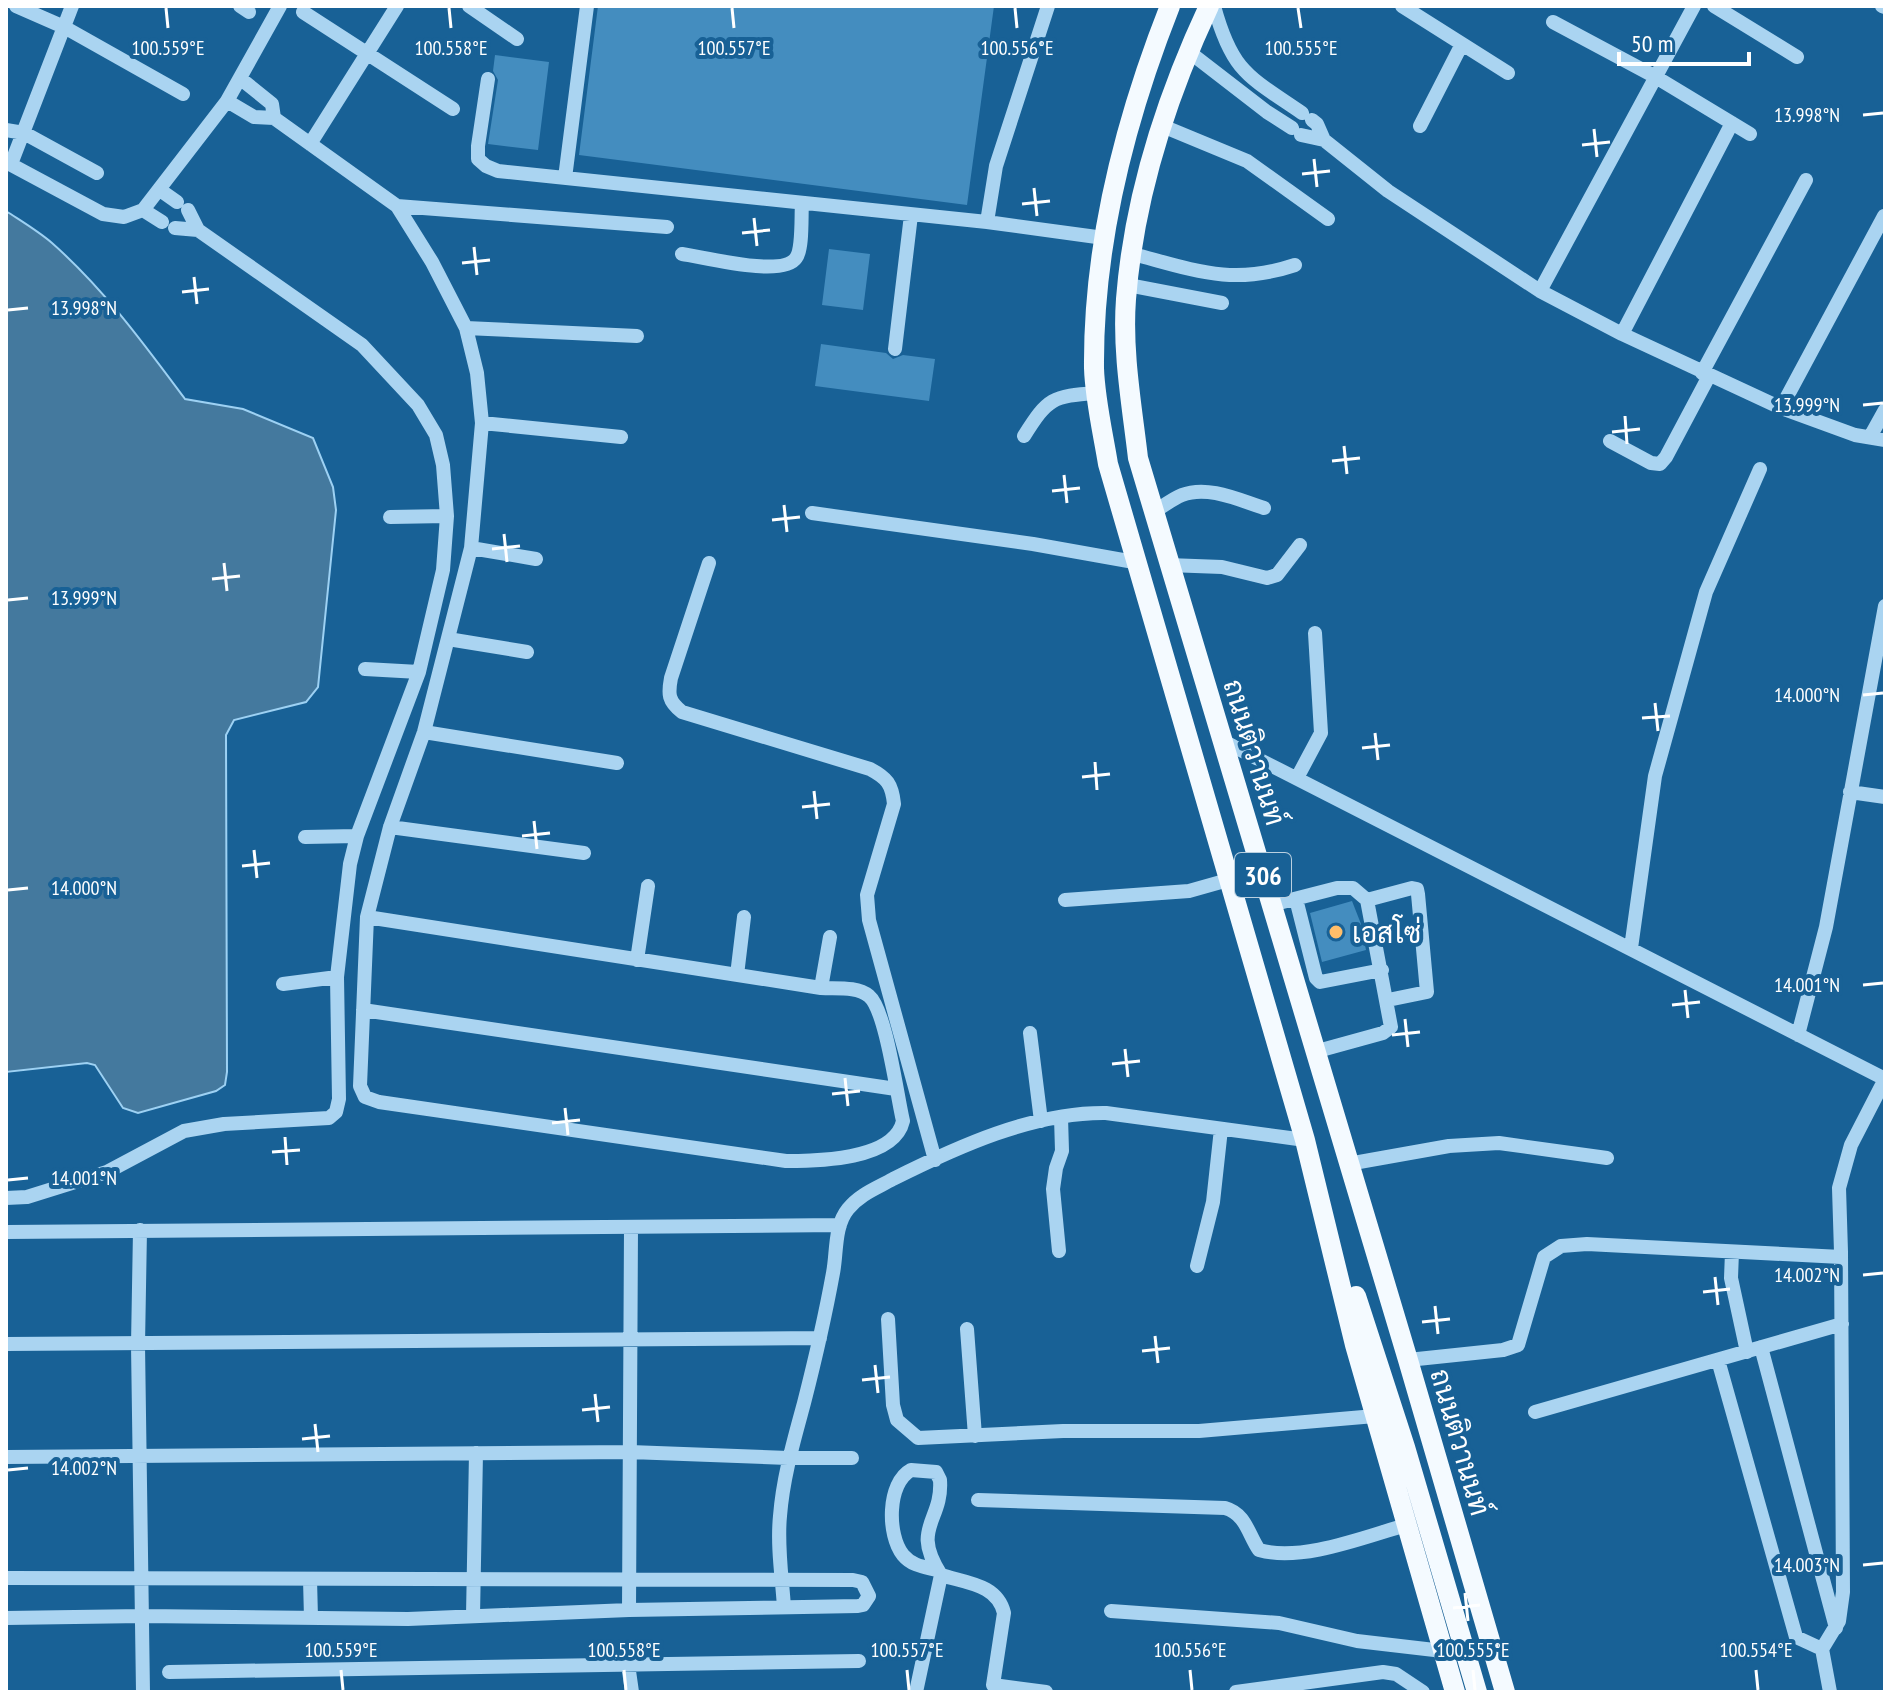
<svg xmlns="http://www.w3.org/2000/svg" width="1891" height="1698" font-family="'PT Sans Narrow',Sarabun,sans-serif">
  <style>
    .water { fill: #44799e; stroke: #9dd1f3; stroke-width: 2 }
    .building { fill: #448dbf }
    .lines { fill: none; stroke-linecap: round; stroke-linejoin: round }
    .minor { stroke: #aad4f1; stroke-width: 14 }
    .major { stroke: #f4faff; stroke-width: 20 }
    .ticks { fill: none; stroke: #fff; stroke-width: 3 }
    .poi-dot { fill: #ffbe6a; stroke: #186196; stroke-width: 3 }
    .labels { text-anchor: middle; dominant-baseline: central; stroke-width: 8; stroke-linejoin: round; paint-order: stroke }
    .shield { fill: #186196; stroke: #bad0e0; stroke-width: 2 }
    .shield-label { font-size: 26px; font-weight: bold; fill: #fff }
    .street-label { font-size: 28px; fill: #fff; stroke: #186196 }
    .poi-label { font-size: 28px; fill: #fff; stroke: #186196; text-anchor: start }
    .ticks-label { font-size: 20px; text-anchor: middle; fill: #fff; stroke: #186196; stroke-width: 8; stroke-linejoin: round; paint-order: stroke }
  </style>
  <rect width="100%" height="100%" fill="#186196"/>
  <!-- water -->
  <path class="water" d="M6,211C21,221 38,231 52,243C104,289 144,344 185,399L243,409L313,438L333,487L336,510L318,687L306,702L234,720L226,735L227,1072L225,1085L216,1091L138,1113L123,1108L95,1065L87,1063L6,1072Z"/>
  <!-- building -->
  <path class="building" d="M598,6H994L967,205L579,155Z
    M495,55L549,62L538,150L488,144L498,80L493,71Z
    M829,249L870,254L863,310L822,305Z
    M821,344L886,353L893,359L903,355L935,359L929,401L815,386Z
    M1352,901L1361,924L1366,950L1322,962L1310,913Z"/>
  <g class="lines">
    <!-- minor -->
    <path class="minor" d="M16,6L64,27L183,94
      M240,6L249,12
      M469,6L517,39
      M1214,6C1232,72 1248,76 1302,113
      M1402,6L1508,73
      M1714,6L1797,57
      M1882,6L1885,7
      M303,12L453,109
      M1553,22L1654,76L1750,134
      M1188,51L1267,112L1292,128
      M241,79L272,104L274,118
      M488,79L478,146V159L486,166L498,171L987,222L1104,238
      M227,101L254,117L274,118L397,206L432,262L466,328L477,373L482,423L471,548L424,732L390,827L367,917L360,1086L365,1097L379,1102L786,1161C819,1161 894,1160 903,1121C897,1096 886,1010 869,996C857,986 836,989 821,988L367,917
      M1312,120L1317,124L1324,140L1388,191L1540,291L1622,334L1781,408L1855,435L1885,440
      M1160,125L1247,161L1328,219
      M1420,126L1462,44
      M6,130L24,133L97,173
      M1301,135L1324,140
      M310,144L397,6
      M6,162L103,214L124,217L143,210L227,101L280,6
      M11,164L72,6
      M565,178L587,6
      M160,190L177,202
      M397,206L667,227
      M143,210L162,222
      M987,222L996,166L1048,6
      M175,228L198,230
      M682,254C704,257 783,278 796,258C803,249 801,216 802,203
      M1133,254C1194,270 1232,286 1295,265
      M1128,285L1222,303
      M1540,291L1694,6
      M466,328L637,336
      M1622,334L1732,123
      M895,349L911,215
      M1702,373L1806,180
      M1781,408L1884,216
      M482,423L621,437
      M1024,436C1048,398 1052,396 1097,393
      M1870,437L1885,410
      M1610,441L1651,463L1660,464L1666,457L1709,376
      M1154,512C1162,507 1172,499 1182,495C1208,485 1239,500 1264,508
      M812,513L1033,544L1134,562
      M390,517L447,516
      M471,548L536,559
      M709,563L671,678C668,694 668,701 682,712L870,769C887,778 892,784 894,804L867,895L869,920L935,1160
      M1168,565L1222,567L1267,578L1277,575L1300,545
      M448,639L527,652
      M365,669L419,672
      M424,732L617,763
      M1223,741L1885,1079
      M1297,778L1321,733L1315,633
      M1850,792L1885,797
      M390,827L584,853
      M305,837L357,836
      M1296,899L1316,978L1320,982L1382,970
      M1065,900L1189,891L1228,880
      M1367,900L1412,888L1417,889L1418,894L1427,992L1388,1000
      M1271,905L1337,888H1353L1367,900L1391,1027L1383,1033L1314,1052
      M1631,948L1655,776L1706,592L1760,469
      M637,960L648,886
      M737,975L744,917
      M283,984L337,977
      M821,988L830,937
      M363,1010L896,1089
      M1030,1033L1041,1121
      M1798,1035L1826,927L1885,606
      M1348,1164L1449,1146L1499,1143L1607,1158
      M6,1198L27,1197L107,1172L184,1131L224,1124L329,1118L336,1112L339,1099L337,977L350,864L357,836L419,672L443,570L447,516L443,465L436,435L418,405L362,345L198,230L188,210
      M140,1230L138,1345L143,1692
      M6,1232L840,1225
      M1059,1251L1053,1189L1056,1168L1062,1151L1061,1117
      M1732,1252L1731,1278L1747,1352
      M1197,1266L1213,1202L1221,1129
      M888,1319L893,1405L897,1420L918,1438L1063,1431H1199L1375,1416
      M967,1329L975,1436
      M6,1344L820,1338
      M1761,1347L1836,1628
      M1408,1360L1503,1350L1518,1345L1544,1257L1561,1246L1587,1244L1841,1257
      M1718,1360L1796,1637L1822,1649
      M1535,1412L1842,1324
      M6,1457L630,1452L788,1458H852
      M978,1500L1225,1508C1246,1514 1248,1534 1259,1550C1302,1562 1364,1537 1406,1525
      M937,1570C925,1567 912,1566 903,1555C887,1535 887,1483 911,1470L936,1472L940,1480C943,1522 910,1527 941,1575C966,1583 997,1584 1004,1613L993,1685L1046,1692
      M6,1578L853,1580L862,1582L869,1596L863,1605L858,1606L629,1610L408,1619L143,1616L6,1618
      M310,1579L311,1618
      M784,1607C782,1577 777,1546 780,1516C783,1477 794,1440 804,1403C815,1360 825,1317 833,1273C837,1253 834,1226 848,1209C860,1194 877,1188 893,1179C957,1147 1033,1112 1106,1113L1305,1140
      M629,1610L631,1228
      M1111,1611L1279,1623L1357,1641L1443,1651
      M473,1616L476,1453
      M628,1664L632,1692
      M169,1672L859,1661
      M916,1692L941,1575
      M1236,1692L1383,1672L1396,1674L1423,1692
      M1830,1692L1822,1649L1839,1621L1843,1592L1841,1252L1839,1188L1851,1145L1885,1079"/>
    <!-- major -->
    <path class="major" d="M1170,6C1125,120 1093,245 1094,368C1095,400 1103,433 1108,464L1305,1140L1355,1345L1455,1692
      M1209,6C1166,98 1134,197 1126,299C1122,352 1132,406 1138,458L1408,1360L1505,1692
      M1356,1296L1405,1447L1477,1692"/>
  </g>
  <!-- ticks -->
  <path class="ticks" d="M166,8L168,28M449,8L451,28M732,8L734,28M1015,8L1017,28M1298,8L1301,28M1863,115L1883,113M1594,129L1597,157M1582,145L1610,142M1314,159L1317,187M1302,174L1330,171M1034,188L1037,216M1022,204L1050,201M754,218L757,246M742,233L770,230M474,247L477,275M462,263L490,260M194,277L197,304M182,292L209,289M8,310L28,308M1863,405L1883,403M1625,416L1627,444M1612,432L1640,429M1344,446L1347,474M1332,461L1360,458M1064,475L1067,503M1052,491L1080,488M784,505L787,532M772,520L800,517M504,534L507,562M492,549L520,546M224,563L227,591M212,579L240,576M8,600L28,598M1863,695L1883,693M1655,703L1658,731M1642,718L1670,716M1375,733L1378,760M1362,748L1390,745M1095,762L1097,790M1082,777L1110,774M814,791L817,819M802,807L830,804M534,821L537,849M522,836L550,833M254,850L257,878M242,866L270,863M8,890L28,888M1863,985L1883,983M1685,990L1688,1018M1672,1005L1700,1002M1405,1019L1408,1047M1392,1035L1420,1032M1125,1049L1128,1077M1112,1064L1140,1061M845,1078L848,1106M832,1094L860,1091M565,1108L568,1135M552,1123L580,1120M285,1137L287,1165M272,1152L300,1150M8,1180L28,1178M1863,1275L1883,1273M1715,1277L1718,1305M1703,1292L1730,1289M1435,1306L1438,1334M1422,1322L1450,1319M1155,1336L1158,1363M1142,1351L1170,1348M875,1365L878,1393M862,1380L890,1377M595,1394L598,1422M582,1410L610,1407M315,1424L318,1452M302,1439L330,1436M8,1470L28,1468M1863,1565L1883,1563M1465,1593L1468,1621M1453,1608L1480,1605M341,1670L343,1690M624,1670L626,1690M907,1670L909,1690M1190,1670L1192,1690M1473,1670L1475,1690M1756,1670L1758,1690"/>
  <!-- markers -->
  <circle class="poi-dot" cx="1336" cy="932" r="8"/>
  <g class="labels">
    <!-- shield labels -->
    <rect class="shield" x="1235" y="853" width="56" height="44" rx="6"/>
    <g class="shield-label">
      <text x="1263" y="875">306</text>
    </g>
    <!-- street labels -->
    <g class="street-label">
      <text transform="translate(1255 752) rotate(73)">ถนนติวานนท์</text>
      <text transform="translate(1461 1442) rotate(74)">ถนนติวานนท์</text>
    </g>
    <!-- poi labels -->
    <g class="poi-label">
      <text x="1352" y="932">เอสโซ่</text>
    </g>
  </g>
  <g class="ticks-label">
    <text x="168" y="55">100.559°E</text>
    <text x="451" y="55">100.558°E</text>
    <text x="734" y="55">100.557°E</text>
    <text x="1017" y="55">100.556°E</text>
    <text x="1301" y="55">100.555°E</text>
    <text x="1807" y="122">13.998°N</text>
    <text x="84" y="315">13.998°N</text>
    <text x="1807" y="412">13.999°N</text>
    <text x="84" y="605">13.999°N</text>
    <text x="1807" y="702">14.000°N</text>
    <text x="84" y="895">14.000°N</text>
    <text x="1807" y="992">14.001°N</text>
    <text x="84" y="1185">14.001°N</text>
    <text x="1807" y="1282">14.002°N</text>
    <text x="84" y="1475">14.002°N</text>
    <text x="1807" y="1572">14.003°N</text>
    <text x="341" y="1657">100.559°E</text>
    <text x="624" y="1657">100.558°E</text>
    <text x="907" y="1657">100.557°E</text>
    <text x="1190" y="1657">100.556°E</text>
    <text x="1473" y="1657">100.555°E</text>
    <text x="1756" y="1657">100.554°E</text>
  </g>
  <!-- border -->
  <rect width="1891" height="1698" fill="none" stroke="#ffffff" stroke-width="16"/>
  <!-- scale -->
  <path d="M1619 52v12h130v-12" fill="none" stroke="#ffffff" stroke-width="4"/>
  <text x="1631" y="52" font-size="24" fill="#ffffff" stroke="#186196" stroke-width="6" paint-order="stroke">50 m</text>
</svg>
